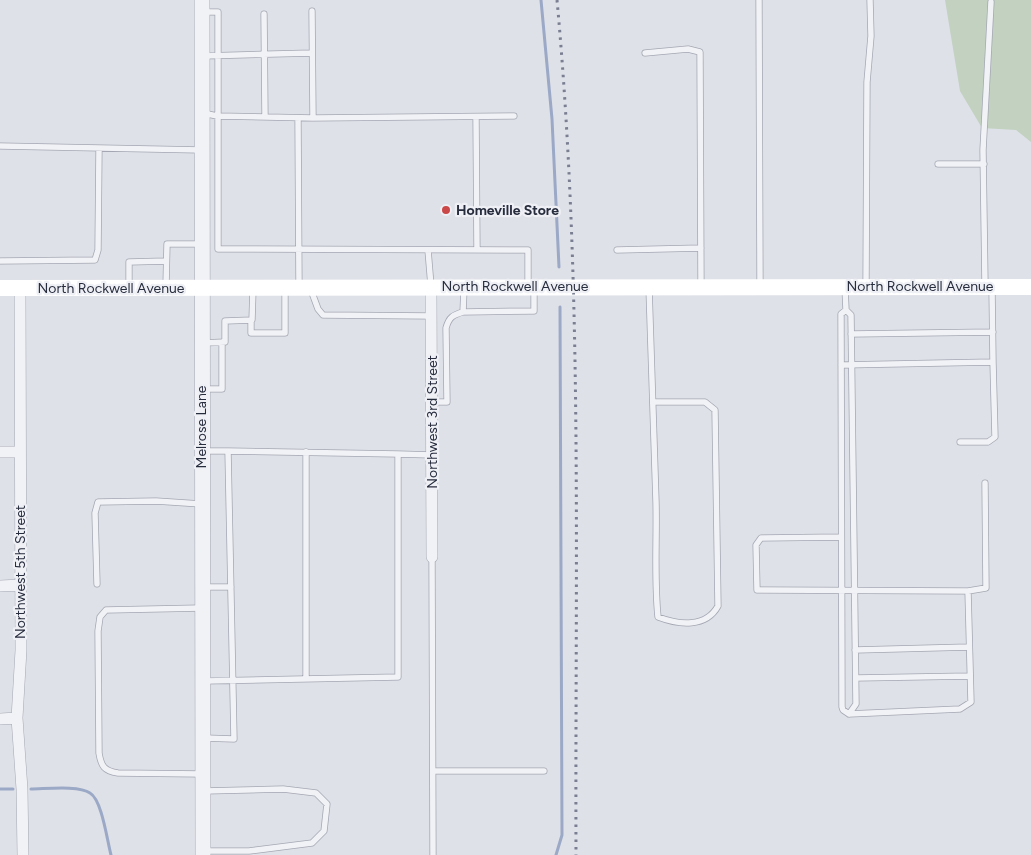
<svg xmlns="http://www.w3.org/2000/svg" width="1031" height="855" font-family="Figtree,sans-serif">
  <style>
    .green { fill: #c2d1c0 }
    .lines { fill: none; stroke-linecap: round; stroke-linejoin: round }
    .stream { stroke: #9ba9c7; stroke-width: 3 }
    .service-casing { stroke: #a4a7b2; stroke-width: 7 }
    .minor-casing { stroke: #a4a7b2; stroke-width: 12 }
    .tertiary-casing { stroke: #a4a7b2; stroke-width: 16 }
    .service { stroke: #f1f2f6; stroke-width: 5.5 }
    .minor { stroke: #f1f2f6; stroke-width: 11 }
    .tertiary { stroke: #f1f2f6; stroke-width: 15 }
    .secondary { stroke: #fff; stroke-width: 16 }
    .rail { stroke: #797e91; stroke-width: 3; stroke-dasharray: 2.5 5; stroke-linecap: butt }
    .poi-dot { fill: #ca4847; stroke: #eef0f5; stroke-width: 2 }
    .labels { text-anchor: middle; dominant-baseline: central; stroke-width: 4.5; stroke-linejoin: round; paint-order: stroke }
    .poi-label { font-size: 14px; font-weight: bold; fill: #282d3e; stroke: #eef0f5; text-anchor: start }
    .street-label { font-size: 14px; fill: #282d3e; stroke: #eef0f5 }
  </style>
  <rect width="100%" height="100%" fill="#dfe1e8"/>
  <!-- green -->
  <path class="green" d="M945,0H1031V142L1016,130L982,128L960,91Z"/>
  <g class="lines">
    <!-- stream -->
    <path class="stream" d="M541,0L552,119L559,267
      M0,789H13
      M31,789C45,789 79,785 90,793C102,800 107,840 111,855
      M556,855L562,835L560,307"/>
    <!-- service casing -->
    <g class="service-casing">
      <path id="service" d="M759,0L760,286
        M312,11L313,118
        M203,12H218V249L528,250V286
        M264,14L265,117
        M645,53L688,49L700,52L701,286
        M203,56L312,53
        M203,113L217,116L313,118L514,116
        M476,117L477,250
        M298,118L299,286
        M0,146L201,150
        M938,164H984
        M428,250L431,286
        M617,250L701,248
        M0,261L95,260L98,250L99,149
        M985,284L983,150L991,2
        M129,286V262L166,261
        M166,286L167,244H200
        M866,286L867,82L871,36L870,0
        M649,288C652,360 654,431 656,502C657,540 654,578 658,617C679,625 706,628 718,606L715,410L705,402H653
        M845,288L846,310
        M464,289L463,312L534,311V289
        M311,290L318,309L323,315L431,316
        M846,310L851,315L856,704L849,714L843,710L842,707L841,314Z
        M251,320V333H285V289
        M851,334L993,332
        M203,343L225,342V321L252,320L253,289
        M841,365L993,362L992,289
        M203,389H222V342
        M431,402H447L446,328C449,317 453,315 463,312
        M960,442H988L995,437L993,362
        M202,451H228L234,739L204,738
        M228,451L398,454
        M306,452V679
        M841,537L761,538L756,545L757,590L968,591L971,702L960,709L849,714
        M432,557L433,855
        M97,584L95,513L98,502L156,501L201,504
        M203,587H231
        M968,591L986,588L985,483
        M201,608L106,610L100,617L98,631L99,753C101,766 104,771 118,773L202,774
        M855,650L969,647
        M856,678L970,676
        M204,681L398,677V454L432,455
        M433,771H544
        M203,851H249L312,843L324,831L327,804L316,793L283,789L204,791"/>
    </g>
    <!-- minor casing -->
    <g class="minor-casing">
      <path id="minor" d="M431,286L432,557
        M20,288L21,650L17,718L22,789L23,855
        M0,452H20
        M0,586L21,585
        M0,719L17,718"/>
    </g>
    <!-- tertiary casing -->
    <g class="tertiary-casing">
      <path id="tertiary" d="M202,0L203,855"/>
    </g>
    <!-- service -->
    <use href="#service" class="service"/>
    <!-- minor -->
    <use href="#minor" class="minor"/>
    <!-- tertiary -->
    <use href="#tertiary" class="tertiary"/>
    <!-- secondary -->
    <path class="secondary" d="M0,288L1031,287"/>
    <!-- rail -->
    <path class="rail" d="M557,0C583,283 575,571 576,855"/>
  </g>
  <!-- markers -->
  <circle class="poi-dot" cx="446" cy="210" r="5"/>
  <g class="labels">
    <!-- poi labels -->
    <g class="poi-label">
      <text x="456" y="210">Homeville Store</text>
    </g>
    <!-- street labels -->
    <g class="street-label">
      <text x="515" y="286">North Rockwell Avenue</text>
      <text x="920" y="286">North Rockwell Avenue</text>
      <text x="111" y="288">North Rockwell Avenue</text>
      <text transform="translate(432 422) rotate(-90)">Northwest 3rd Street</text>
      <text transform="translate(201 427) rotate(-90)">Melrose Lane</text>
      <text transform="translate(20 572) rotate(-90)">Northwest 5th Street</text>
    </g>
  </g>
</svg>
